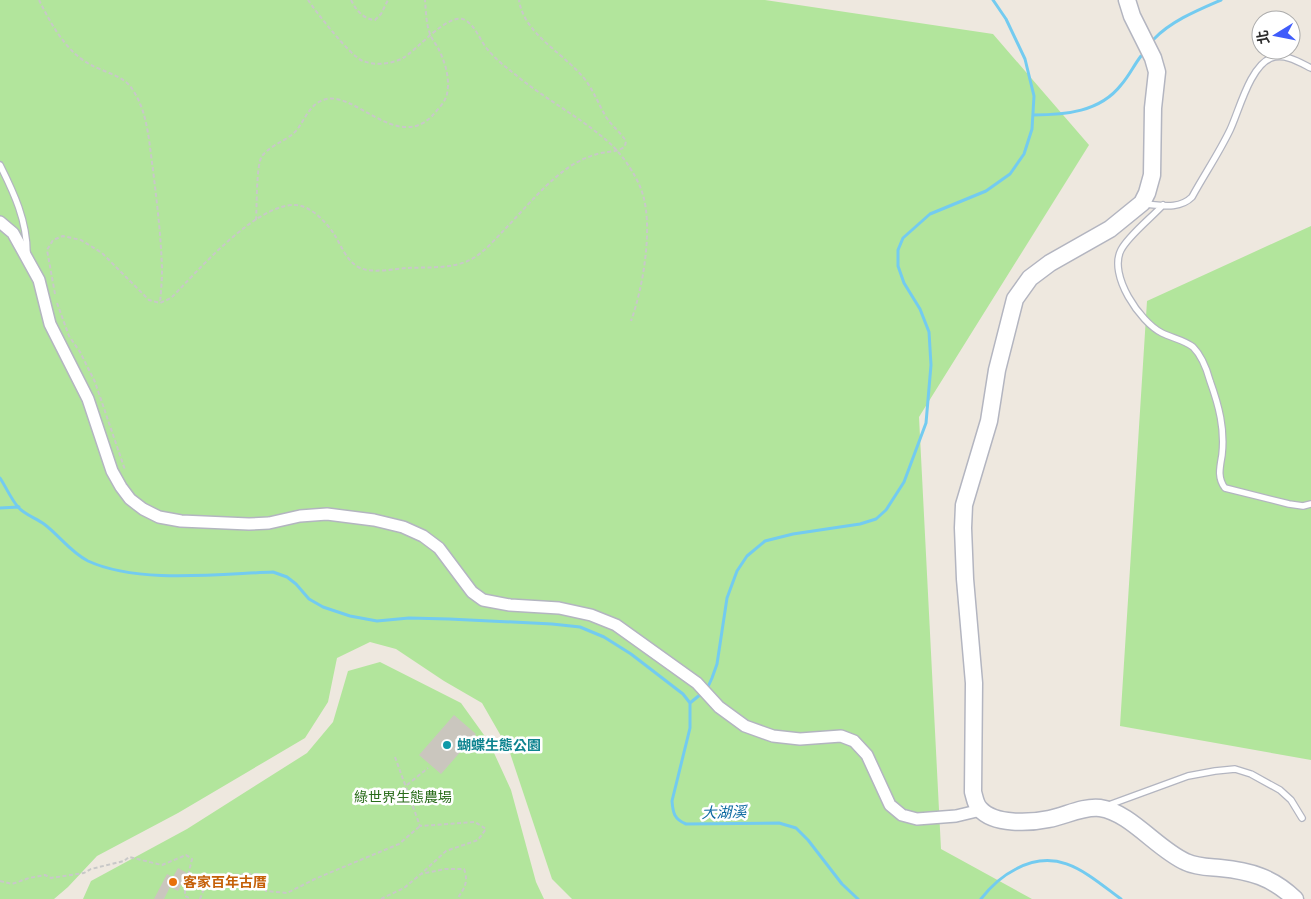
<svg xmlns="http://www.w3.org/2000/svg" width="1311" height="899" font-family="Ubuntu,'Noto Sans TC',sans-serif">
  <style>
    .green { fill: #b2e59c }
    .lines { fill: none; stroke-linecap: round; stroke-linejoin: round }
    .stream { stroke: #73cbf0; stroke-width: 3 }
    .building { fill: #cac6be }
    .lane-casing { stroke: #b3b5c0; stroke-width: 8 }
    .street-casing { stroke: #b3b5c0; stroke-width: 14 }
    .secondary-casing { stroke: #b3b5c0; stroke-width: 19 }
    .path { stroke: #c8c8c8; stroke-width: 2; stroke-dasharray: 4 2.5; stroke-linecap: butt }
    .lane { stroke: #fff; stroke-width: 5.5 }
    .street { stroke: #fff; stroke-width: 11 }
    .secondary { stroke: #fff; stroke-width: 16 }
    .culture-dot { fill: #0f9aa8; stroke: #fff; stroke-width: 2 }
    .food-dot { fill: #e8710a; stroke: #fff; stroke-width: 2 }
    .labels { text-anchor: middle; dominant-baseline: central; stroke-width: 5; stroke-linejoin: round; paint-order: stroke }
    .culture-label { font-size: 14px; font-weight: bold; fill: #0d838f; stroke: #fff; text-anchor: start }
    .park-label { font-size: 14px; fill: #296c1a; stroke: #fff }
    .food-label { font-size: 14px; font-weight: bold; fill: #c56008; stroke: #fff; text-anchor: start }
    .water-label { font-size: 15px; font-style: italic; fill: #0c69a1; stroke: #fff }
  </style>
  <rect width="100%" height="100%" fill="#eee8df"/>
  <!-- green -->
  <path class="green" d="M0,0H765L993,34L1089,145L919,417L941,849L1032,899H572L552,879L509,750L482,703L444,681L396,649L370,642L337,658L328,702L305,738L178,813L97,856L68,887L54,899H0Z
    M1311,226V760L1120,726L1147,301Z
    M380,662L461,703L489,742L511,790L536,882L544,899H83L91,881L187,829L307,753L333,722L348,671Z"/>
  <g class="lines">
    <!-- stream -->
    <path class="stream" d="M1154,39C1171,21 1198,10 1221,0
      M1033,115C1065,115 1100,112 1121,85C1129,76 1134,65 1141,56
      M0,478C6,487 11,499 18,507C25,515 36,518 44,524C59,535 70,552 88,561C138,584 218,574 273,572L287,577L296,584L309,599L323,607L350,616L377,621L409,618L449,619L552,624L580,627L604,637L631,654L683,694L690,703
      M0,508L19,507
      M690,703L707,689L712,678L717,664L727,598L737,571L747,556L765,541L793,534L860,524L876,519L886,510L904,482L926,423L931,365L929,332L920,309L904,283L898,266V250L903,238L930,214L986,191L1010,174L1024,154L1032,129L1034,96L1025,59L1006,19L993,0
      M690,703V728L672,801C673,813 674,819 686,824L779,823L796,828L808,840L842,884L858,899
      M981,899C991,886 1002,876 1016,869C1059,846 1087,874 1121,899"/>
  </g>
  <!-- building -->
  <path class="building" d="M454,715L476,734L441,774L419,755Z
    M178,868L187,873L178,891L170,887L164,899H154L167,874L173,877Z"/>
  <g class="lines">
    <!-- lane casing -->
    <g class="lane-casing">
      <path id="lane" d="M0,165C14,193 27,221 27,253
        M1144,204C1160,205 1179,210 1192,197C1204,175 1219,153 1230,130C1239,111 1250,66 1271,58C1285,53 1299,62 1311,68
        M1163,205C1151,218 1128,236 1121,250C1108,275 1140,322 1162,333C1172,338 1184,340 1193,347C1201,355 1207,370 1210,381C1219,406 1225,429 1222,455C1220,467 1217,478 1225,488L1289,504L1303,506L1311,504
        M1106,806L1188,776L1215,771L1235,769L1251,774L1280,790L1291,800L1302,818"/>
    </g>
    <!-- street casing -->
    <g class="street-casing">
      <path id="street" d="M0,222L13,233L39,280L50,324L88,399L112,471L121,487L130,499L143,509L159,517L181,521L249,524L269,523L300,516L327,514L374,520L403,527L423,536L439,548L472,592L483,600L510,605L559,608L591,615L616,625L697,683L719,707L745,726L773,736L800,739L841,736L854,741L867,755L890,805L902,815L917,819L956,816L981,810"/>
    </g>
    <!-- secondary casing -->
    <g class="secondary-casing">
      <path id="secondary" d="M1127,0L1132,16L1153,58L1157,72L1153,108L1152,175L1147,193L1142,203L1110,229L1050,263L1030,278L1015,299L997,370L989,421L964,505L963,528L965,579L974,683L973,792C975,798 975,804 980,809C994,825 1030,823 1049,819C1065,816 1083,806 1100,808C1130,812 1158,850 1186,862C1196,867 1209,867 1220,868C1250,871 1272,877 1295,899"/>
    </g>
    <!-- path -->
    <path class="path" d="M39,0C51,24 66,52 91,65C102,71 122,76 130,86C148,109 149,143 153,170C157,203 161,236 162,269C162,280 161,292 160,303
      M308,0C316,12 351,57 363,61C375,66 392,64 403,58C416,51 449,11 465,20C476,26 480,41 488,50C498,62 510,70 522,80C549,101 579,117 605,139C621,152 637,175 643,195C653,229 643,288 631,321
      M351,0C356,10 363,19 375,20L381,14L388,0
      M256,220C257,207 256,165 262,156C270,146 284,141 293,134C304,124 307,106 323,100C353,88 396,152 432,116C437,110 445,103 447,94C450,80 446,64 439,50C437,45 432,40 430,34C426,24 426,11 425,0
      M55,294L47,250L53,240L63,236L81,240L102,253L149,300L160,303L171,298C198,271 256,203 296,205C311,206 326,222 334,234C341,245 346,260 358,267C372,274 392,269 407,268C427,267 452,269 470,260C484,253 496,238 507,227C527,206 546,183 569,167C578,161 587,157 597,154C606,151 618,153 625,146L626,141C620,132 612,126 606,117C598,103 593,89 583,77C562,52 524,34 519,0
      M57,303L69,336L80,352L95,382L125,470
      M395,757L420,826L475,822L486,829L478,840L446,851L421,874
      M407,785L428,768
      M0,881L12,884L29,878L45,875L51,878L84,873L91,869L124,861L129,857L162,865L186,855L192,859L185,888V896L191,899
      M200,899L205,886L231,875L257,874L266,891L287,893L317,878L399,844L420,826
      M381,899L404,888L421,874L445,869H464C469,882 464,889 457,899"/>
    <!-- lane -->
    <use href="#lane" class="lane"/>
    <!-- street -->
    <use href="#street" class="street"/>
    <!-- secondary -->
    <use href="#secondary" class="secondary"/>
  </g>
  <!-- markers -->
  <circle class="culture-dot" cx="447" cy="745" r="5"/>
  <circle class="food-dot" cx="173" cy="882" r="5"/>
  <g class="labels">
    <!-- culture labels -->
    <g class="culture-label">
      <text x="457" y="745">蝴蝶生態公園</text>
    </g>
    <!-- park labels -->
    <g class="park-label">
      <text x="403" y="797">綠世界生態農場</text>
    </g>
    <!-- food labels -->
    <g class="food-label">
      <text x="183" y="882">客家百年古厝</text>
    </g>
    <!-- water labels -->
    <g class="water-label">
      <text transform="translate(724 812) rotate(-1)">大湖溪</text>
    </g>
  </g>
  <!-- north arrow -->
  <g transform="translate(1276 35) rotate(260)"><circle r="24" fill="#ffffff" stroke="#ababab"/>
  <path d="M0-4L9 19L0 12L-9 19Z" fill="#3f5cfb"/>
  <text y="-8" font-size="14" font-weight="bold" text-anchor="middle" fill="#2d2d2d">北</text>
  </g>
</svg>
